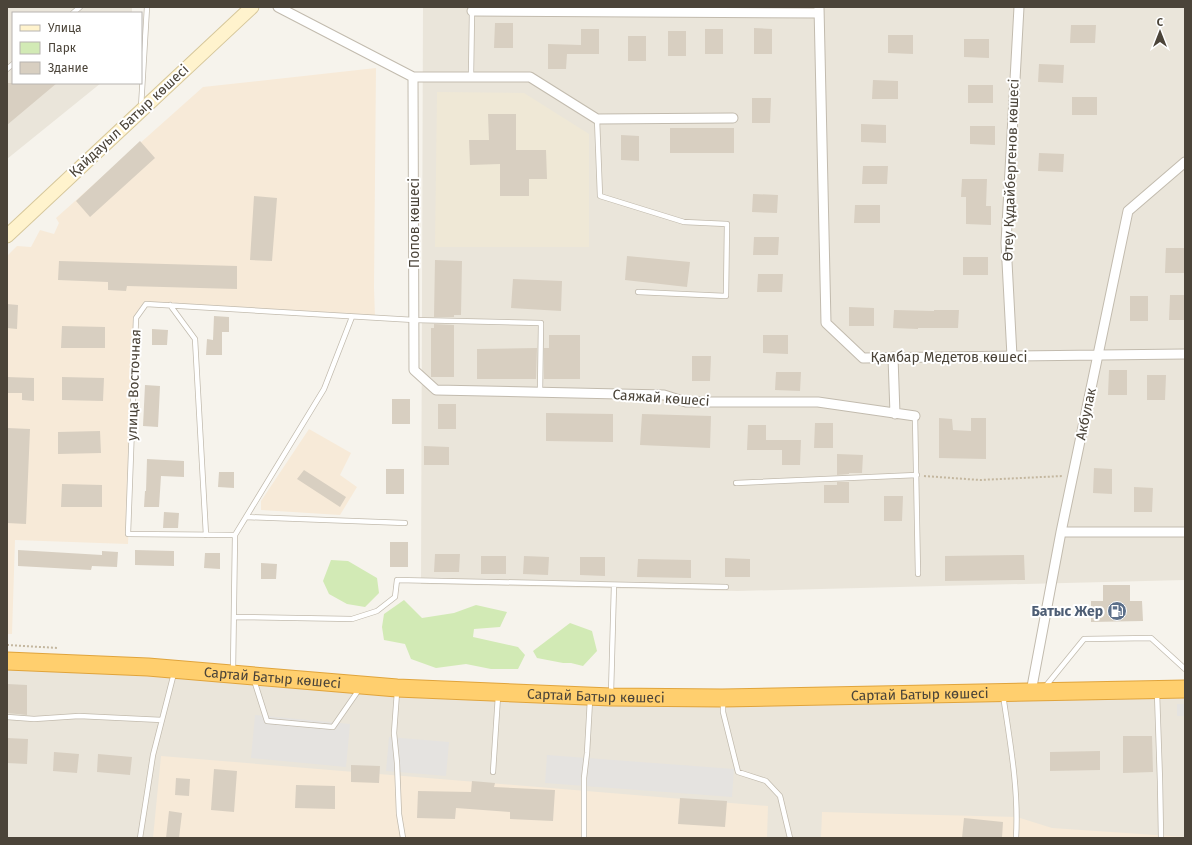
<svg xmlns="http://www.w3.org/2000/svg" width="1192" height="845" font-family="'Fira Sans',sans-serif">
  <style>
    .residential { fill: #eae5da }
    .commercial { fill: #f7ead8 }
    .education { fill: #efe8d6 }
    .green { fill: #d2eab5 }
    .parking { fill: #e5e3e0 }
    .building { fill: #d8cfc1 }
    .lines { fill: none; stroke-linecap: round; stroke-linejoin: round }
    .lane-casing { stroke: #c2bbae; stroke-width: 6 }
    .street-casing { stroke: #c2bbae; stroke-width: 11 }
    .secondary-casing { stroke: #d6c79b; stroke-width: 15 }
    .highway-casing { stroke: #e0a43c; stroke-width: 19 }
    .path { stroke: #c4b79f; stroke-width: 2; stroke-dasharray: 2 2; stroke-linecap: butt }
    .lane { stroke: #fff; stroke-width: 4.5 }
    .street { stroke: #fff; stroke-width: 9 }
    .secondary { stroke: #fff3cd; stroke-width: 13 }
    .highway { stroke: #ffcf6e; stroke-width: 17 }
    .labels { text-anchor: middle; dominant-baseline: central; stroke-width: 4; stroke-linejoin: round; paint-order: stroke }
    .street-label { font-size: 14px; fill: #4b4439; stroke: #fff }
    .service-label { font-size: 14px; font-weight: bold; fill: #4e5e75; stroke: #fff; text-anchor: end }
  </style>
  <rect width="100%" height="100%" fill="#f6f3ec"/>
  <!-- residential -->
  <path class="residential" d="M7,7H132V13H13V83H101L7,159Z
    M423,7H1185V580L738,591L421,584Z
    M7,665L282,686L1185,695V838H7Z"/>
  <!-- commercial -->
  <path class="commercial" d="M376,68L374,288L375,318L146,304L136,318L128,544L15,540L12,634H7V256L17,246L31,247L40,230L54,234L59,223L56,218L203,87Z
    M309,429L351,453L340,475L357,487L340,515L261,510V501Z
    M161,756L768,806L767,838H153Z
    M822,812L1017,817L1052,828L1185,837V838H821Z"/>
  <!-- education -->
  <path class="education" d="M437,92L524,93L589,134V247H435Z"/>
  <!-- green -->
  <path class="green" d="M331,560L348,561L377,578L379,593L365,607L347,604L329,594L323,581Z
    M404,600L422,618L454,613L476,605L507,612L500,627L474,629L473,637L518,647L525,655L518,669H491L466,664L436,668L411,659L405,644L384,640L382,627L384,614Z
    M570,623L592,631L597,651L583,666L571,663H563L537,658L533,651Z"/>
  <!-- parking -->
  <path class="parking" d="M1177,704H1185V716H1177Z
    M255,715L350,724L346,767L251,758Z
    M389,737L449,742L446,776L386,771Z
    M547,755L734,769L732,797L545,783Z"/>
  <!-- building -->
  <path class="building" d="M495,23H513V48H494Z
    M1071,25H1096L1095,43H1070Z
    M754,28L772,29V54H754Z
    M581,29H599V54H567L566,69H548V44L581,45Z
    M705,29H723V54H705Z
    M668,31H686V56H668Z
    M888,35H913V54L888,53Z
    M628,36H646V61H628Z
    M964,39H989V58L964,57Z
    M1039,64L1064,65L1063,83L1038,82Z
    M873,80L898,81V99H872Z
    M7,83H57L7,125Z
    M968,85H993V103H968Z
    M1072,97H1097V115H1072Z
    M752,98H771L770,123H752Z
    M488,114H516V150H546L547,179H529V196H500V164L470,165L469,140H489Z
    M861,124L886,125V143L861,142Z
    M970,126H995V145L970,144Z
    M670,128H734V153H670Z
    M621,135L639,136V161L621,160Z
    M140,141L155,158L90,217L76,201Z
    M1039,153L1064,154L1063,172L1038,171Z
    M863,166H888L887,184H862Z
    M962,179H987L986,206H991V225L966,224V197H961Z
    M753,194L778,195L777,213L752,212Z
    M254,196L277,198L272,261L250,260Z
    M855,205H880V223H854Z
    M754,237H779L778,255H753Z
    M1166,248H1184V273H1165Z
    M627,256L690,262L687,287L625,280Z
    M963,257H988V275H963Z
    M435,260L462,261L461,315H454V317H434Z
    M59,261L237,266V289L127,286L126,291L108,290V282L58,280Z
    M758,274H783L782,292H757Z
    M513,279L562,281L561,311L511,308Z
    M1170,295H1185V320H1169Z
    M1130,296H1148V321H1130Z
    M7,304L18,305L17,329L7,328Z
    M849,307L874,308V326H849Z
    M894,310L934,311V310H959L958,328H918V329L893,328Z
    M214,316L229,317V332H222V355H206L207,339L213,340Z
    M434,324L454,325V377H431V328H434Z
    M62,326L105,327V348H61Z
    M152,329L168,330L167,345H152Z
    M549,335H580V379H544V348H549Z
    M763,335H788V354L763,353Z
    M537,348L536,379H477V349Z
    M692,356H711L710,381H692Z
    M1109,370H1127V395H1108Z
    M776,372H801L800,391L775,390Z
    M1147,375H1166L1165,400H1147Z
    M7,377L34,378V401L22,400V393H7Z
    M62,377L104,378L103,401L62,400Z
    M145,385L160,386L158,427L143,426Z
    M392,399H410V424H392Z
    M438,404H456V429H438Z
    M546,413L613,414V442L546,441Z
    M642,414L711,416L710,448L640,445Z
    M939,418L952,419L953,430L971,431V418H986V459L939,458Z
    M815,423H833V448H814Z
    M748,425H766V440H801L800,465H782V450H747Z
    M7,428L30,429L26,524L7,523Z
    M100,431L101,453L58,454V432Z
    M424,446L449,447V465H424Z
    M837,454L863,455L862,473H849V474L837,475Z
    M147,459L184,461V477L161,476L159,507H144L145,491H146Z
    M1094,468L1112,469V494L1093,493Z
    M386,469H404V494H386Z
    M304,470L346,497L340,507L297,479Z
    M219,472H234V488L218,487Z
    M837,482H849V503H824V485H837Z
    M62,484L102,485V507H61Z
    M1134,487L1153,488L1152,512H1134Z
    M884,496H903L902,521H884Z
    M164,512L179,513L178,528H163Z
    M390,542H408V567H390Z
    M18,550L102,555V551L118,552L117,567L92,566L91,570L18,566Z
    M135,550L174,551V566L135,565Z
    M205,553H220V569L204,568Z
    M435,554H460L459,572H434Z
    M1024,555L1025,580L945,581V556Z
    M481,556H506V574H481Z
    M524,556L549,557L548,575L523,574Z
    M580,557H605V576L580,575Z
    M725,558L750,559V577H725Z
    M638,559L691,560V578L637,577Z
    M261,563L277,564L276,579H261Z
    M1103,585H1130V601H1142L1143,621L1091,622V601H1103Z
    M7,684L27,685V715L7,713Z
    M1123,736H1152L1153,772L1123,773Z
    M7,738L28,739L27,764L7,763Z
    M1100,751V770L1050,771V752Z
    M54,752L79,754L77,773L53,771Z
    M98,754L132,757L130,775L97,772Z
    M351,765L380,766L379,783L351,782Z
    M214,769L237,771L234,812L211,810Z
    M176,778L190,779L189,796L175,795Z
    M472,781L495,783L494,787L555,790L553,821L510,819V812L456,808L455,819L417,818L418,791L471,792Z
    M296,785L335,786V809L295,808Z
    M680,798L727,801L725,827L678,824Z
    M169,811L182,813L179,838H166Z
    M964,818L1003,822L1002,838H962Z"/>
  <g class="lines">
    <!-- lane casing -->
    <g class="lane-casing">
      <path id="lane" d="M73,13L80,7
        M7,69L13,64
        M471,77L472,11
        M141,107L147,7
        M597,119L600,196L684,222L727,224L726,296L638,292
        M170,305L195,339L206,535
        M915,416L918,574
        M736,483L917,475
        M246,517L405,523
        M235,535L128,534L136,318L146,304L414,320L541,323L540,392
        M235,617L352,619L377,611L395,597L397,580L726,587
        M233,671L235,535L324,389L352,317
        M254,680L267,721L333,727L360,688
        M1045,687L1084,639L1151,638L1185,669
        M397,692L394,733L397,763L399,814L403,838
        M611,693L614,585
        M1157,693L1160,781L1161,838
        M1003,695C1010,742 1019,790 1016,838
        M723,702V712L738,772L766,781L780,796L790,838
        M7,717L34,719L79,716L162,720
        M493,772L498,696
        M140,838L153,755L174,673
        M584,838V778L587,753L590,700"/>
    </g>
    <!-- street casing -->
    <g class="street-casing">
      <path id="street" d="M278,7L413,77H530L597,119L733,118
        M819,7L826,323L863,358L1185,354
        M472,11L819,13
        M413,77L414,370L436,390L664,395L686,402H818L915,416
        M1012,356L1006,243L1019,7
        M893,357L895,414
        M1061,532H1185
        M1031,692L1061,532L1128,211L1185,162"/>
    </g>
    <!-- secondary casing -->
    <g class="secondary-casing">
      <path id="secondary" d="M7,236L252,7"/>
    </g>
    <!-- highway casing -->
    <g class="highway-casing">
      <g id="highway">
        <path id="s1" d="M7,661L148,667L397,688L611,697L722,698L1185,689"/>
      </g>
    </g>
    <!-- path -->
    <path class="path" d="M924,476L980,480L1063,476
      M7,645L58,648"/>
    <!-- lane -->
    <use href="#lane" class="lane"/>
    <!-- street -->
    <use href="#street" class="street"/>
    <!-- secondary -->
    <use href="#secondary" class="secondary"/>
    <!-- highway -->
    <use href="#highway" class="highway"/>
  </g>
  <!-- icons -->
  <defs>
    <g id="fuel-disc" transform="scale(1)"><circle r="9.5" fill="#5c6f8a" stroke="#fff"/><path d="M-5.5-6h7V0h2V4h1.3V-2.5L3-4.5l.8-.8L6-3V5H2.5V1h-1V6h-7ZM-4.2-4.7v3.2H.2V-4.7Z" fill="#fff"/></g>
  </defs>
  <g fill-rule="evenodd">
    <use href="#fuel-disc" x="1117" y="611"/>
  </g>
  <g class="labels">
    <!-- street labels -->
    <g class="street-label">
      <text transform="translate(129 121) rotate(-43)">Қайдауыл Батыр көшесі</text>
      <text transform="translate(1011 170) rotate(-88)">Өтеу Құдайбергенов көшесі</text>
      <text transform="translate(414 223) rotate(-90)">Попов көшесі</text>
      <text x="949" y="357">Қамбар Медетов көшесі</text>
      <text transform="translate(134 385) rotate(-88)">улица Восточная</text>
      <text transform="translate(661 398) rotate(4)">Саяжай көшесі</text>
      <text transform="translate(1086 414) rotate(-78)">Акбулак</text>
      <text stroke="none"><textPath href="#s1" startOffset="266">Сартай Батыр көшесі</textPath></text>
      <text stroke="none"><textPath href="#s1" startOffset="914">Сартай Батыр көшесі</textPath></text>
      <text stroke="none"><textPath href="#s1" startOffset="590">Сартай Батыр көшесі</textPath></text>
    </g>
    <!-- service labels -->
    <g class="service-label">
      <text x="1103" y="611">Батыс Жер</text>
    </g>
  </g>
  <!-- border -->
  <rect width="1192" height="845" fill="none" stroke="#4b4439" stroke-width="16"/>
  <!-- legend -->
  <rect x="12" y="12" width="130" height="72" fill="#ffffff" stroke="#b7b4b0"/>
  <rect x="20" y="25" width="20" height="6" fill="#fff3cd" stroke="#b7b4b0"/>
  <text x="48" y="32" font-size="12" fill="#4b4439">Улица</text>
  <rect x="20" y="42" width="20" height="12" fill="#d2eab5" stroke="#b7b4b0"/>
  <text x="48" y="52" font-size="12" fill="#4b4439">Парк</text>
  <rect x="20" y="62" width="20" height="12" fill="#d8cfc1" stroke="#b7b4b0"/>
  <text x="48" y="72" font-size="12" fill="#4b4439">Здание</text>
  <!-- north arrow -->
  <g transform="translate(1160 32)" stroke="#ffffff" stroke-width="3" paint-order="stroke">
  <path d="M0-3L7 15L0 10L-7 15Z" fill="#4b4439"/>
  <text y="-6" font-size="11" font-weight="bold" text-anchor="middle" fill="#4b4439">С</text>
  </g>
</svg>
